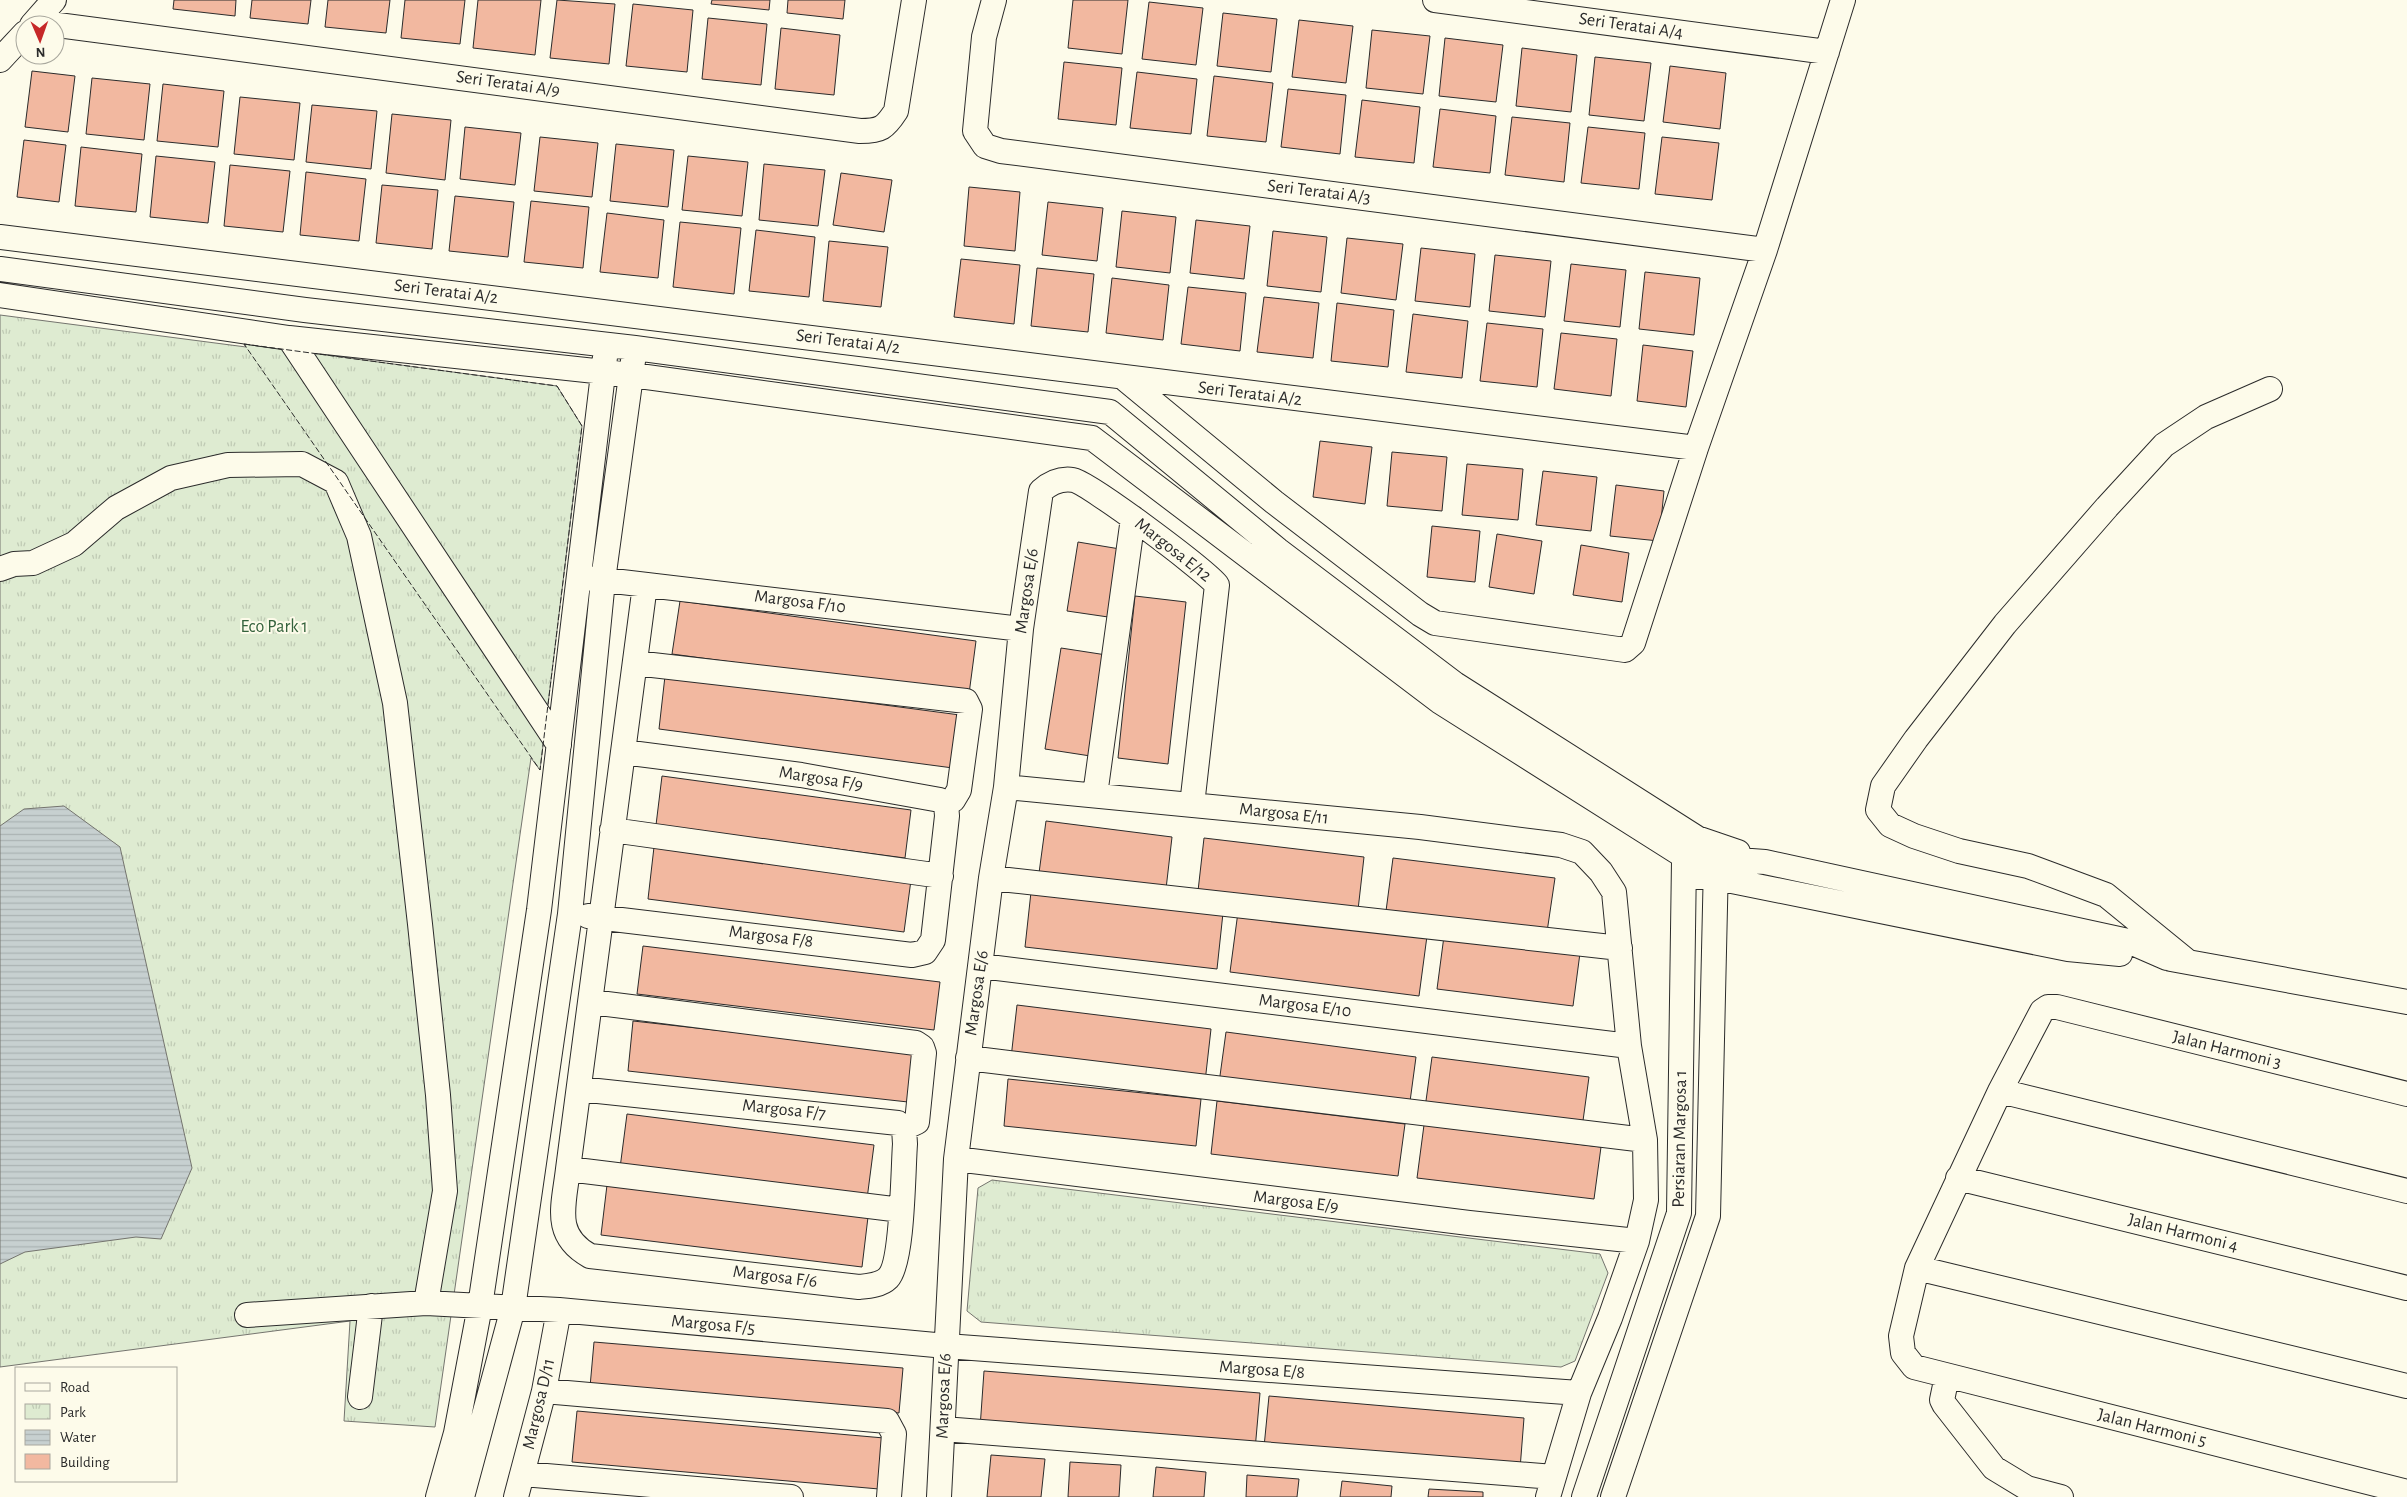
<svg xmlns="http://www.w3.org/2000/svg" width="2407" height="1497" font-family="'Alegreya Sans',sans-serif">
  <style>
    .park { fill: url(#park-tufts); stroke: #74746e }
    .water { fill: url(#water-rules); stroke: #74746e }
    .building { fill: #f2b8a0; stroke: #2b2b2b }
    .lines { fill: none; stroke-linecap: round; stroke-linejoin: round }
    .minor-casing { stroke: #2b2b2b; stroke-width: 26 }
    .minor { stroke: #fdfbea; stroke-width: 24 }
    .fence { stroke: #2b2b2b; stroke-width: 1; stroke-dasharray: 6 2.5; stroke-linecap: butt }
    .labels { text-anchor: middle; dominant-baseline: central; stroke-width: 4; stroke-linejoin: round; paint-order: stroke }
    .street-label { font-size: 18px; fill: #2b2b2b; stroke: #fdfbea }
    .park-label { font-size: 18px; fill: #34623c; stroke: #fdfbea }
  </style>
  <defs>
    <pattern id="park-tufts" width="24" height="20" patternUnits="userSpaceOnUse" patternTransform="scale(1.25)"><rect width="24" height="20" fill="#deebd1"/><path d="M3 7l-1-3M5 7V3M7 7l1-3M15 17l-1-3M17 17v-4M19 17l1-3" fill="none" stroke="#bfcab4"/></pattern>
    <pattern id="water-rules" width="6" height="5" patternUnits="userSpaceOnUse" patternTransform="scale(1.25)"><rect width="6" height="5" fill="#c7d0d0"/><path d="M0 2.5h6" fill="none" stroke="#abb3b3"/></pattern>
  </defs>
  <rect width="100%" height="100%" fill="#fdfbea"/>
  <!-- park -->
  <path class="park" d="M0,315L246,347L244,344L557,386L582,426L540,770L531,758L435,1427L344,1421L350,1321L0,1367Z
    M992,1180L1600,1254L1608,1273L1575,1361L1561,1367L981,1322L967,1311L978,1188Z"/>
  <!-- water -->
  <path class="water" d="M64,806L120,847L192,1168L161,1239L136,1237L25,1252L0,1264V826L24,809Z"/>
  <!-- building -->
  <path class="building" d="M174,0H236L235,16L173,9Z
    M252,0H311L308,24L250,18Z
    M328,0H390L386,33L325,27Z
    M405,0H465L460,44L401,38Z
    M478,0H541L535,55L473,48Z
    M557,0L615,4L609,64L550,58Z
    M712,0H770L769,10L711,4Z
    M788,0H845L843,19L787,13Z
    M1073,0H1128L1122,54L1068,48Z
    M1149,2L1203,8L1196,65L1142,59Z
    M633,4L693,10L687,72L626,66Z
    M1223,13L1277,19L1271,72L1217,66Z
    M708,18L767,24L761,85L702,79Z
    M1299,20L1353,26L1346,83L1292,77Z
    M781,28L840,35L834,95L775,89Z
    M1372,30L1430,36L1423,94L1366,88Z
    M1445,38L1503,45L1496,102L1439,96Z
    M1522,48L1577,55L1571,112L1516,106Z
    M1595,57L1651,63L1644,121L1589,115Z
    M1064,62L1122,68L1116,125L1058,119Z
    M1670,66L1726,73L1720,129L1663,122Z
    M32,71L75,76L68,132L25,127Z
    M1137,72L1197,79L1191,134L1130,128Z
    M1214,76L1273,83L1266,142L1207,136Z
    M92,78L150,84L144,140L86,134Z
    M163,84L224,91L218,147L157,141Z
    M1288,89L1346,95L1340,154L1281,147Z
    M240,97L300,103L294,160L234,154Z
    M1362,100L1420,107L1414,163L1355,157Z
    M312,105L377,111L371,169L306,162Z
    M1440,109L1496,116L1490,173L1433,167Z
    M392,114L451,120L445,180L386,173Z
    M1512,117L1570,123L1564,182L1505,175Z
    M465,127L521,133L515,185L460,179Z
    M1588,127L1645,133L1639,189L1581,183Z
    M540,137L598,143L592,197L534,191Z
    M1662,137L1719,143L1712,200L1655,194Z
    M24,140L66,145L59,202L17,197Z
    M616,144L674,150L668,207L610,201Z
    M81,147L142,154L136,212L75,206Z
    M156,156L215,162L208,223L150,217Z
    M688,156L748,162L742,216L682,210Z
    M764,164L825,170L818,226L759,220Z
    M230,165L290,171L283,232L224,226Z
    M306,172L366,179L359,241L300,235Z
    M841,173L892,180L884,232L833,225Z
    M382,185L438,190L432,249L376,243Z
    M969,187L1020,192L1015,251L964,246Z
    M455,196L514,202L508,257L449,251Z
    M531,201L589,207L583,268L524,262Z
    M1048,202L1103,208L1097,261L1042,255Z
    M1122,211L1176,217L1170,273L1116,267Z
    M607,213L664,220L658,278L600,272Z
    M1196,220L1250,226L1244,279L1190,273Z
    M680,222L741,228L734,294L673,287Z
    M756,230L815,237L809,297L749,291Z
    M1273,231L1327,237L1321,292L1267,286Z
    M1347,238L1403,244L1396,300L1341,293Z
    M829,241L888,247L881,307L823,301Z
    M1421,248L1475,254L1470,307L1415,301Z
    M1495,255L1551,261L1545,317L1489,311Z
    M961,259L1020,265L1014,324L954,317Z
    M1571,264L1626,270L1620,327L1564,321Z
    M1037,268L1094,274L1088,332L1031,326Z
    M1645,272L1700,278L1694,335L1639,329Z
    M1112,278L1169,285L1163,340L1106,333Z
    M1188,287L1246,293L1240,351L1181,344Z
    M1264,297L1319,303L1313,358L1257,352Z
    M1337,303L1394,310L1388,367L1331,361Z
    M1413,314L1468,321L1462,378L1406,372Z
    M1487,323L1543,329L1537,387L1480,381Z
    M1561,333L1617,339L1611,396L1554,389Z
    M1643,345L1693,351L1686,407L1637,401Z
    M1320,441L1372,447L1365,504L1313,497Z
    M1392,452L1447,457L1442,511L1387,506Z
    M1467,464L1523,469L1518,520L1462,515Z
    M1543,471L1597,477L1591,531L1536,525Z
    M1616,485L1664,491L1659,541L1610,536Z
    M1432,526L1480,531L1475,582L1427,577Z
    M1497,534L1542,541L1534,594L1489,587Z
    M1078,542L1126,550L1115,618L1067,611Z
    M1581,545L1629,553L1622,602L1573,595Z
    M1135,596L1186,602L1168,764L1118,758Z
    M680,601L976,641L969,694L672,654Z
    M1061,648L1113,656L1097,757L1045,749Z
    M665,676L960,715L953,768L659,729Z
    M662,776L911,810L905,858L656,825Z
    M1046,821L1172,837L1166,889L1039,873Z
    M1204,838L1364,857L1358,910L1198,891Z
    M654,847L911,880L904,932L648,899Z
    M1393,858L1555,878L1547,932L1386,911Z
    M1031,892L1223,913L1217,969L1025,947Z
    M1238,912L1427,936L1419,996L1230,972Z
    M1444,936L1580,953L1573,1006L1437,989Z
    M643,946L940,982L934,1030L637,994Z
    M1017,1005L1211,1029L1205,1082L1011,1058Z
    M633,1021L914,1052L908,1102L628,1071Z
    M1226,1032L1416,1057L1409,1109L1219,1083Z
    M1432,1057L1589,1077L1582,1128L1425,1108Z
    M1008,1079L1201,1099L1196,1146L1004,1126Z
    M1217,1101L1405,1124L1398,1176L1211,1154Z
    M627,1114L874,1145L867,1199L620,1168Z
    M1424,1125L1601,1147L1594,1199L1417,1178Z
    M607,1185L868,1217L862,1267L601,1235Z
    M594,1342L903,1368L899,1413L590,1387Z
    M984,1371L1260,1393L1255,1450L980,1428Z
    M1269,1396L1524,1418L1520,1469L1264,1447Z
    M577,1411L884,1438L879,1489L572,1462Z
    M991,1455L1045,1459L1041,1497H987Z
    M1070,1462L1121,1465L1119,1497H1068Z
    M1156,1467L1206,1472L1204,1497H1153Z
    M1247,1475L1299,1479L1297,1497H1246Z
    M1342,1481L1392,1486L1391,1497H1340Z
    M1429,1489L1483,1492V1497H1428Z"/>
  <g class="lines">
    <!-- minor casing -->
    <g class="minor-casing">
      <path id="minor" d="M994,0L984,37L975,131L985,146L1001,151L1765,250
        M1435,0L1827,52
        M35,22L860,131C881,131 885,128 896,111L914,0
        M32,25L54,0
        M0,60L25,33
        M0,237L1696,448
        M0,269L305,310L635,348L1110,412L1278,550L1455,684L1697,838L1738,852
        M0,295L289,338L632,375L1092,438L1439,701L1684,856L1765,862L2128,941L2167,958
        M289,338L559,745
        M1125,379L1274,502L1420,614L1435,623L1625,650L1633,643L1696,448L1765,250L1843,0
        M0,569L14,564L33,563L74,544L116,508L171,478L228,465L302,464L336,482L359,536L395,703L420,924L438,1095L445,1191L426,1303
        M588,578L1021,629
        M635,663L966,701L970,709L959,790L953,800L946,804
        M1006,787L1420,827L1561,845L1582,852L1601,872L1614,892L1629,1046L1645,1140L1646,1200L1637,1241L1610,1318L1579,1393L1548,1497
        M1095,795L1133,518
        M612,830L941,876
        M1684,875L1717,878L2068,949L2120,954
        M991,878L1620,948
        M588,916L912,955L925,952L933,940L947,816L946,804L940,800L801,775L623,752
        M2171,959L2407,1002
        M2187,961L2106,895L2028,866L1959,851L1914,836L1890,825L1878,810L1883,786L1916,739L2005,624L2107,507L2164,445L2206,417L2270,389
        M981,966L1629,1046
        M591,1002L916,1043L922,1047L924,1053L917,1122L904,1128
        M968,1058L1645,1140
        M579,1089L898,1123L904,1128L905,1144C903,1169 903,1263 888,1278C881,1285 869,1286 859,1287L590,1256C552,1235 564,1205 568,1169L645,585
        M2000,1091L2407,1191
        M2407,1094L2057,1007H2048L2042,1011L2000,1091L1917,1268L1901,1336L1903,1353L1914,1367L2407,1492
        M956,1159L1469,1223L1637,1241
        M568,1169L901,1210
        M1958,1178L2407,1288
        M1917,1268L2407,1386
        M247,1315L426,1303L559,1310L946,1346L1579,1393
        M1947,1376L1942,1400L1944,1404L1994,1468L2027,1488L2061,1497
        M544,1391L887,1421L894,1434L889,1497
        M360,1397L371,1306
        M943,1429L1554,1477
        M523,1474L791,1497
        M438,1497L456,1433L480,1306L539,910L605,357
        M462,1497L513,1308L570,914L603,580L633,361
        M516,1497L544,1391L559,1310
        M939,1497L956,1159L991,878L1006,787L1021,629L1041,491C1050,483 1060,478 1073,480C1088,482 1205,570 1217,585L1192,805
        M1584,1497L1679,1213L1684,860
        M1613,1497L1708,1216L1716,863"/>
    </g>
    <!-- minor -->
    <use href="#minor" class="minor"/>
    <!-- fence -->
    <path class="fence" d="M244,344L557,386L582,426L540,770Z"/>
  </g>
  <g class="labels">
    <!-- street labels -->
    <g class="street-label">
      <text transform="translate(1631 26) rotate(8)">Seri Teratai A/4</text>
      <text transform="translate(508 84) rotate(8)">Seri Teratai A/9</text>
      <text transform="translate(1319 192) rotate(7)">Seri Teratai A/3</text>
      <text transform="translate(446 292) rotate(7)">Seri Teratai A/2</text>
      <text transform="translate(848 342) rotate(7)">Seri Teratai A/2</text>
      <text transform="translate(1250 394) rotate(7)">Seri Teratai A/2</text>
      <text transform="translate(1173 550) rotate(38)">Margosa E/12</text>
      <text transform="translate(1027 591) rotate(-82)">Margosa E/6</text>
      <text transform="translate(800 602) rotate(7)">Margosa F/10</text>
      <text transform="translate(821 779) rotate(9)">Margosa F/9</text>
      <text transform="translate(1284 814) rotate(6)">Margosa E/11</text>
      <text transform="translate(771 937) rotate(7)">Margosa F/8</text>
      <text transform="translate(977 993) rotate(-82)">Margosa E/6</text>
      <text transform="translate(1305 1006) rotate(7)">Margosa E/10</text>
      <text transform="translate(2227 1050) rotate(14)">Jalan Harmoni 3</text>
      <text transform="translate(784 1110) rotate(6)">Margosa F/7</text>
      <text transform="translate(1680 1139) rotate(-89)">Persiaran Margosa 1</text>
      <text transform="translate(1296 1202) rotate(7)">Margosa E/9</text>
      <text transform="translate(2183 1233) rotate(14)">Jalan Harmoni 4</text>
      <text transform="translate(775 1277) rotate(7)">Margosa F/6</text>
      <text transform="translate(713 1325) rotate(5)">Margosa F/5</text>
      <text transform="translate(1262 1370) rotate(4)">Margosa E/8</text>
      <text transform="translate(944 1396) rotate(-88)">Margosa E/6</text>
      <text transform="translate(539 1404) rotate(-77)">Margosa D/11</text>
      <text transform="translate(2152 1428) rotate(14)">Jalan Harmoni 5</text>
    </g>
    <!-- park labels -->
    <g class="park-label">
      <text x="274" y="627">Eco Park 1</text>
    </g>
  </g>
  <!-- legend -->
  <rect x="15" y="1367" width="162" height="115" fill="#fdfbea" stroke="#a9a89e"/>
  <rect x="25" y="1383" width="25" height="8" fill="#fdfbea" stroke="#a9a89e"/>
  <text x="60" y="1392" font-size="15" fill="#2b2b2b">Road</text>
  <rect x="25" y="1404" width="25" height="15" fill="url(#park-tufts)" stroke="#a9a89e"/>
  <text x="60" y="1417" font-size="15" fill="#2b2b2b">Park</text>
  <rect x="25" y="1430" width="25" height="15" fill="url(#water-rules)" stroke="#a9a89e"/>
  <text x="60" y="1442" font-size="15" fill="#2b2b2b">Water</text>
  <rect x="25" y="1454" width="25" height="15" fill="#f2b8a0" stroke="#a9a89e"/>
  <text x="60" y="1467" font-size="15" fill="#2b2b2b">Building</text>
  <!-- north arrow -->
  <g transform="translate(40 40) rotate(178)"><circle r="24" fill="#fdfbea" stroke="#a9a89e"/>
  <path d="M0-4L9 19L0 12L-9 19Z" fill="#c62828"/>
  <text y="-8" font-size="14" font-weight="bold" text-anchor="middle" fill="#2b2b2b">N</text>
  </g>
</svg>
